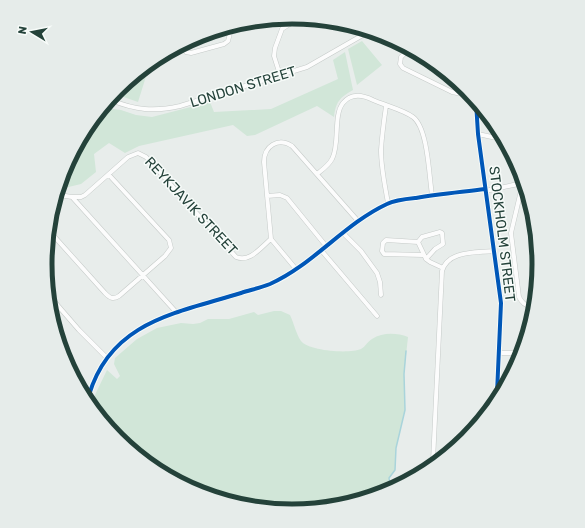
<svg xmlns="http://www.w3.org/2000/svg" width="585" height="528" font-family="Rubik,sans-serif">
  <style>
    .green { fill: #d1e6d8 }
    .lines { fill: none; stroke-linecap: round; stroke-linejoin: round }
    .stream { stroke: #a9d4db; stroke-width: 1.5 }
    .minor-casing { stroke: #c5cac8; stroke-width: 5 }
    .minor { stroke: #fcfcfc; stroke-width: 4 }
    .cycleway-casing { stroke: #f7fbf9; stroke-width: 6 }
    .cycleway { stroke: #0057b8; stroke-width: 4 }
    .labels { text-anchor: middle; dominant-baseline: central; stroke-width: 3; stroke-linejoin: round; paint-order: stroke }
    .street-label { font-size: 14px; fill: #24423a; stroke: #f7fbf9 }
    .rim { fill: none; stroke: #24423a; stroke-width: 5 }
  </style>
  <rect width="100%" height="100%" fill="#e8edeb"/>
  <!-- green -->
  <path class="green" d="M362,41L382,65L357,85L348,49Z
    M345,52L353,90C339,98 336,102 334,117L317,106L255,135L247,136L233,125L139,146L125,153L109,143L94,154L96,172L81,184L60,189L64,169L105,108L121,110L136,115L152,117L210,102L214,112L271,109L338,79L333,60Z
    M148,70L138,102L115,94L118,89Z
    M274,311H281L290,315C294,323 296,334 301,341C309,351 349,354 361,349C365,347 368,341 372,339C383,332 397,333 408,337L404,374L405,410L396,448L395,470L389,478L391,490L387,492L292,511L198,492L118,438L92,401L107,370L117,379L120,376L114,364L115,358L137,339L157,328L181,323L193,324L200,323L208,319H229L254,312L258,315Z"/>
  <g class="lines">
    <!-- stream -->
    <path class="stream" d="M391,490L389,478L395,470L396,448L405,410L404,374L406,351"/>
    <!-- minor casing -->
    <g class="minor-casing">
      <path id="minor" d="M181,47L186,52L191,53L224,44L228,41L231,29
        M408,50L401,57L400,64L403,68L452,92L472,96
        M280,75L274,56L275,48L282,29L299,18
        M111,100C135,110 154,112 180,106L307,67L368,32
        M476,102L478,134L501,303L497,393
        M386,106C384,120 382,135 381,150C381,168 385,186 388,203
        M478,134L501,139
        M317,174C322,170 329,165 332,159C340,145 333,115 343,103C351,93 363,95 373,100C384,105 404,110 413,117C428,128 429,176 432,195
        M523,182L511,233L519,297C522,303 525,305 531,307
        M485,191L523,183
        M59,195L72,197L176,312
        M267,196L280,195L287,198L326,246
        M72,197H81L85,195L128,157L138,153L146,157L236,257C250,263 261,247 271,239
        M343,233L361,251L377,273L380,282L381,295
        M52,234L105,293C110,298 113,300 119,296L165,256L171,248L169,240L109,175
        M418,242L422,237L440,232L442,233L443,244L435,249L426,259
        M321,250L377,316
        M423,255L384,254L382,251L383,243L386,240L418,242L426,259L430,262L443,268
        M296,269L271,239L264,162C264,146 278,137 292,146L358,221
        M53,300L79,330L107,358
        M499,353H522
        M83,387L90,392
        M89,395C111,321 177,313 241,293C250,290 260,288 270,284C313,265 344,224 387,204C395,200 406,199 416,198C439,194 462,192 485,189
        M433,461L442,271C448,250 476,253 493,251"/>
    </g>
    <!-- minor -->
    <use href="#minor" class="minor"/>
    <!-- cycleway casing -->
    <g class="cycleway-casing">
      <path id="cycleway" d="M476,102L478,134L501,303L497,393
        M89,395C111,321 177,313 241,293C250,290 260,288 270,284C313,265 344,224 387,204C395,200 406,199 416,198C439,194 462,192 485,189"/>
    </g>
    <!-- cycleway -->
    <use href="#cycleway" class="cycleway"/>
  </g>
  <g class="labels">
    <!-- street labels -->
    <g class="street-label">
      <text transform="translate(243 87) rotate(-17)">LONDON STREET</text>
      <text transform="translate(191 206) rotate(47)">REYKJAVIK STREET</text>
      <text transform="translate(502 234) rotate(83)">STOCKHOLM STREET</text>
    </g>
  </g>
  <!-- crop -->
  <path d="M0 0H585V528H0ZM52 264a240 240 0 1 1 480 0a240 240 0 1 1-480 0Z" fill="#e6ecea" fill-rule="evenodd"/>
  <path class="rim" d="M52 264a240 240 0 1 1 480 0a240 240 0 1 1-480 0Z"/>
  <!-- north arrow -->
  <g transform="translate(32 32) rotate(280)" stroke="#f7fbf9" stroke-width="3" paint-order="stroke">
  <path d="M0-3L7 15L0 10L-7 15Z" fill="#24423a"/>
  <text y="-6" font-size="11" font-weight="bold" text-anchor="middle" fill="#24423a">N</text>
  </g>
</svg>
